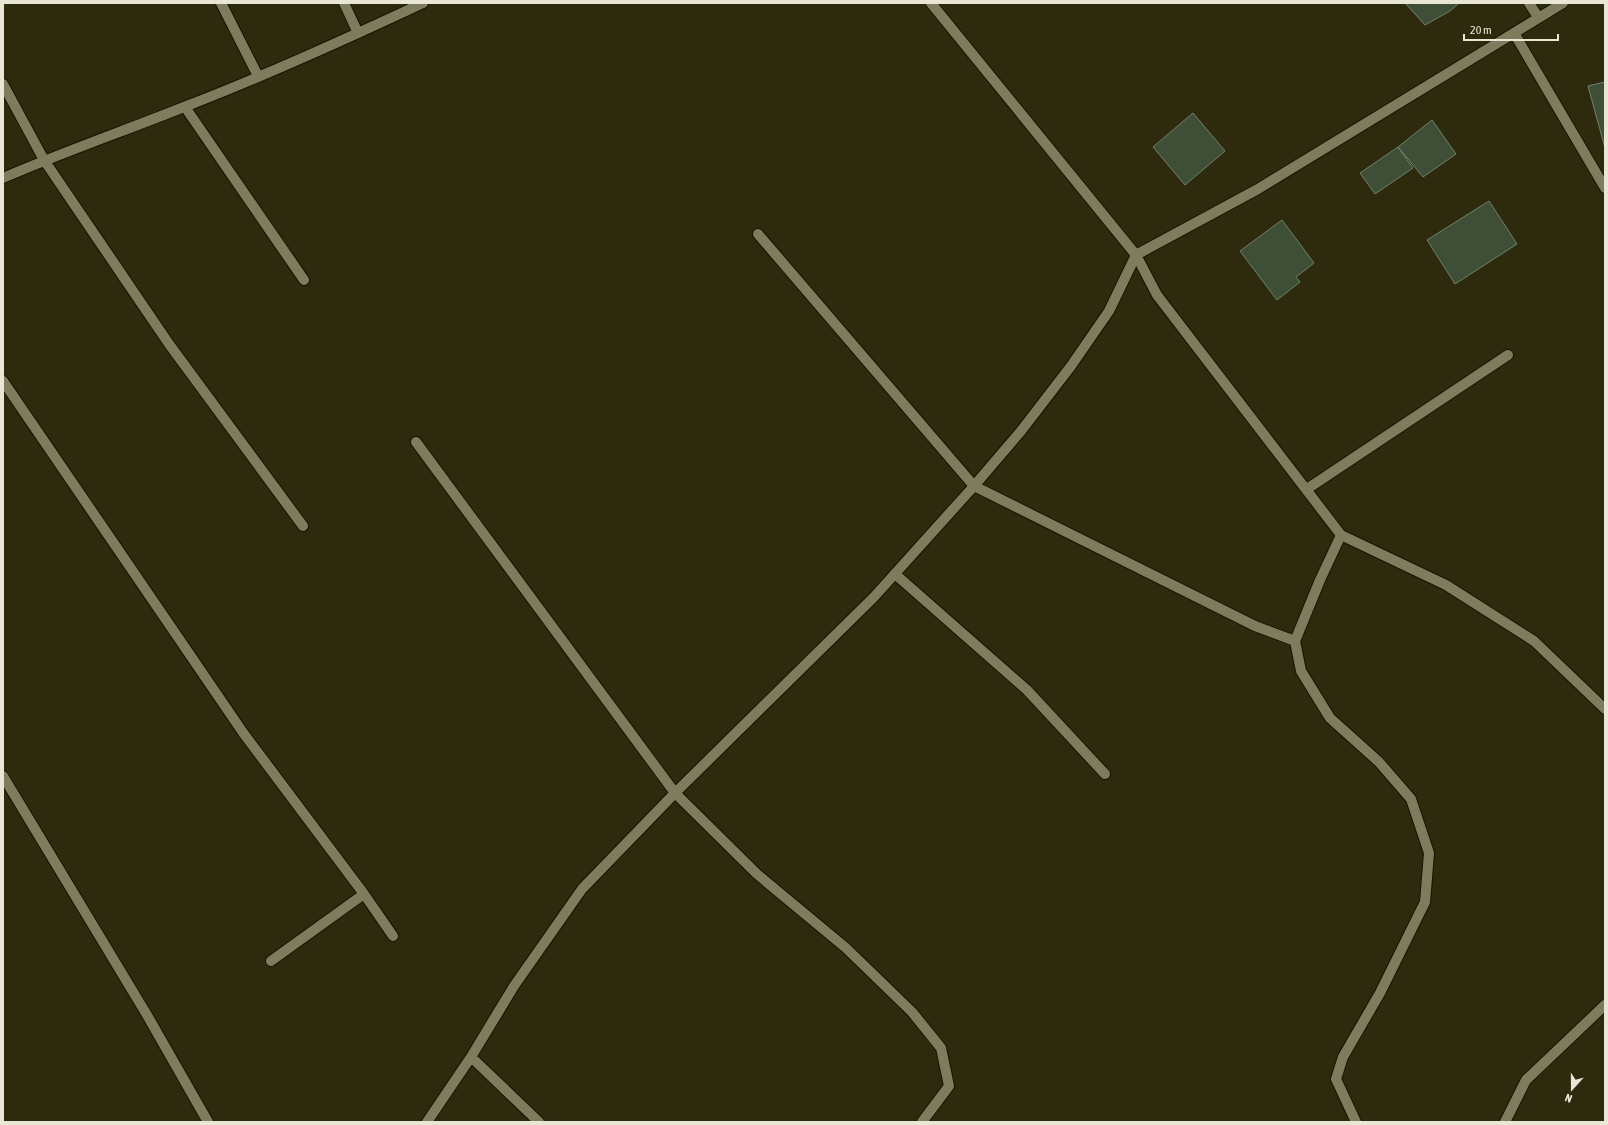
<svg xmlns="http://www.w3.org/2000/svg" width="1608" height="1125" font-family="'Asap Condensed',sans-serif">
  <style>
    .building { fill: #3f4f37; stroke: #708268 }
    .lines { fill: none; stroke-linecap: round; stroke-linejoin: round }
    .lane-casing { stroke: #171300; stroke-width: 12 }
    .street-casing { stroke: #171300; stroke-width: 12 }
    .secondary-casing { stroke: #171300; stroke-width: 12 }
    .lane { stroke: #7f7b5d; stroke-width: 10 }
    .street { stroke: #7f7b5d; stroke-width: 10 }
    .secondary { stroke: #7f7b5d; stroke-width: 10 }
  </style>
  <rect width="100%" height="100%" fill="#2e2a0e"/>
  <!-- building -->
  <path class="building" d="M1405,3H1459L1450,11L1425,25Z
    M1605,82V148L1588,86Z
    M1193,113L1225,151L1185,185L1153,147Z
    M1432,120L1456,154L1423,177L1398,147Z
    M1398,147L1413,168L1375,194L1360,173Z
    M1489,201L1517,244L1455,284L1427,240Z
    M1282,220L1314,263L1296,277L1300,282L1277,300L1240,251Z"/>
  <g class="lines">
    <!-- lane casing -->
    <g class="lane-casing">
      <path id="lane" d="M895,574L1027,690L1105,774"/>
    </g>
    <!-- street casing -->
    <g class="street-casing">
      <path id="street" d="M221,3L258,76
        M344,3L358,33
        M931,3L1136,255L1157,295L1341,535L1446,585L1534,641L1605,709
        M1529,3L1538,17
        M1514,33L1605,188
        M3,84L44,160L169,344L303,526
        M185,107L304,280
        M758,234L974,486L1255,626L1295,641
        M3,381L244,734L364,894L393,936
        M416,442L675,793L757,874L846,948L912,1012L941,1048L949,1086L922,1122
        M1307,489L1508,355
        M1341,535L1320,580L1295,641L1301,671L1330,718L1379,762L1411,799L1429,853L1425,902L1380,993L1343,1057L1336,1079L1356,1122
        M3,776L147,1015L208,1122
        M271,961L364,894
        M471,1057L539,1122
        M427,1122L471,1057L514,986L582,889L675,793L874,597L974,486L1021,431L1071,366L1109,311L1136,255L1258,189L1563,3
        M1505,1122L1526,1080L1605,1005"/>
    </g>
    <!-- secondary casing -->
    <g class="secondary-casing">
      <path id="secondary" d="M3,178C63,152 124,131 184,107C265,76 344,40 423,3"/>
    </g>
    <!-- lane -->
    <use href="#lane" class="lane"/>
    <!-- street -->
    <use href="#street" class="street"/>
    <!-- secondary -->
    <use href="#secondary" class="secondary"/>
  </g>
  <!-- border -->
  <rect width="1608" height="1125" fill="none" stroke="#e8e6d5" stroke-width="8"/>
  <!-- north arrow -->
  <g transform="translate(1572 1089) rotate(201)" stroke="#2e2a0e" stroke-width="3" paint-order="stroke">
  <path d="M0-3L7 15L0 10L-7 15Z" fill="#e8e6d5"/>
  <text y="-6" font-size="11" font-weight="bold" text-anchor="middle" fill="#e8e6d5">N</text>
  </g>
  <!-- scale -->
  <path d="M1464 34v6h94v-6" fill="none" stroke="#e8e6d5" stroke-width="2"/>
  <text x="1470" y="34" font-size="12" fill="#e8e6d5" stroke="#2e2a0e" stroke-width="3" paint-order="stroke">20 m</text>
</svg>
